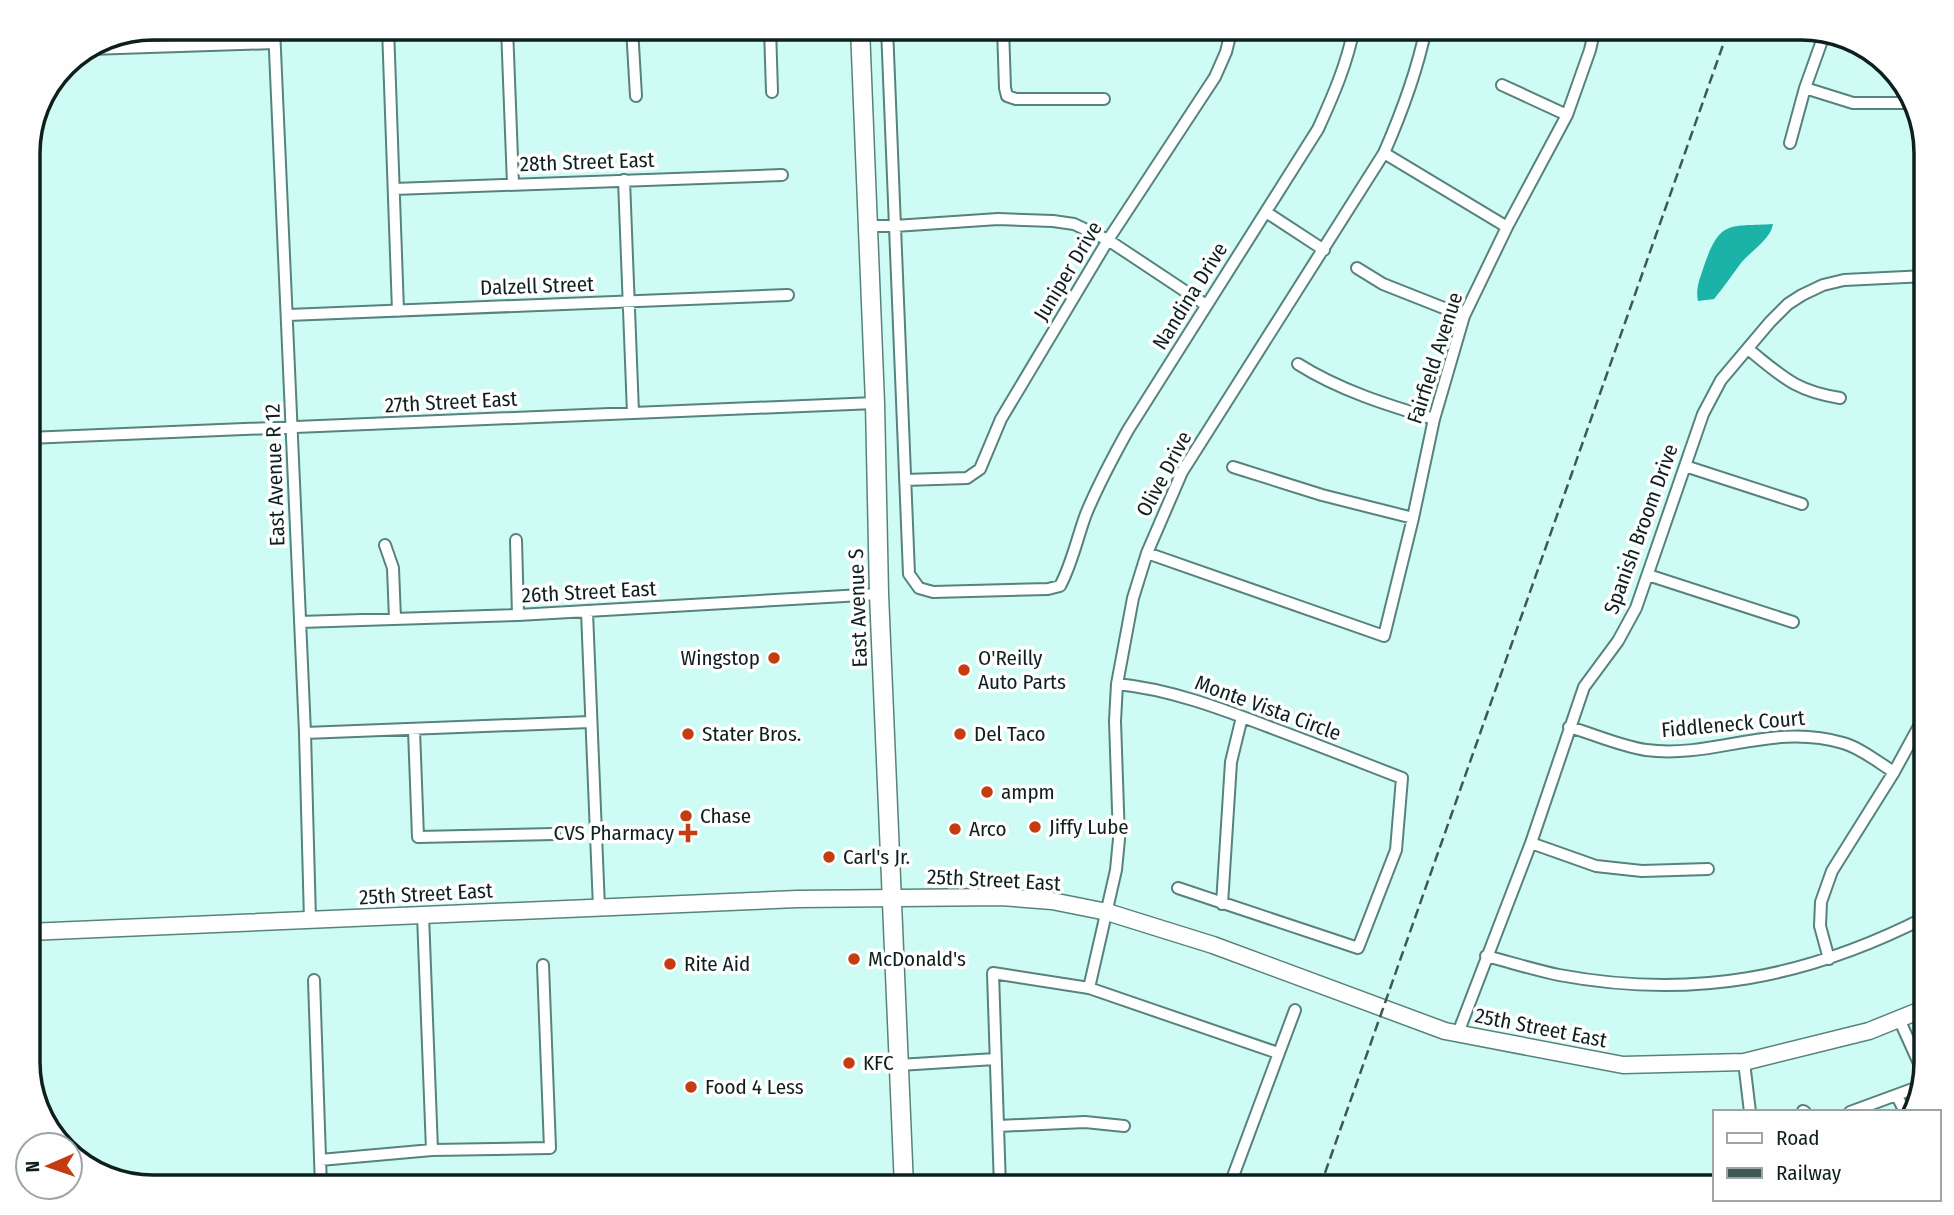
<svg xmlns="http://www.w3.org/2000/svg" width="1954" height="1215" font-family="'Fira Sans Condensed',sans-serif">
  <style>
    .water { fill: #1bb3a7 }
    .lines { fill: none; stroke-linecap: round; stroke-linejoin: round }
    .street-casing { stroke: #57827d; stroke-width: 14 }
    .secondary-casing { stroke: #57827d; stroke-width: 19 }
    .primary-casing { stroke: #57827d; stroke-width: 21 }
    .street { stroke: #fff; stroke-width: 10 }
    .secondary { stroke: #fff; stroke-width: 16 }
    .primary { stroke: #fff; stroke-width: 18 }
    .rail { stroke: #3f5855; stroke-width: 2.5; stroke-dasharray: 10 5; stroke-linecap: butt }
    .poi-dot { fill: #c53c11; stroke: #fefefe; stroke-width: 2.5 }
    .labels { text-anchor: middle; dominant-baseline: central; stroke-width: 7; stroke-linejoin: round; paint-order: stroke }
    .street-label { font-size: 21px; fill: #0e201e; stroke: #fefefe }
    .poi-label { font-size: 21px; fill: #0e201e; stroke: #fefefe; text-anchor: start }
    .rim { fill: none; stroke: #0e201e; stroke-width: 3.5 }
  </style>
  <rect width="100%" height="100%" fill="#cefcf5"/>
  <!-- water -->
  <path class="water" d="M1773,224C1771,239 1751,251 1741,263C1732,275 1724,287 1714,299L1698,301C1695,287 1701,276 1705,263C1721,219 1730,227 1773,224Z"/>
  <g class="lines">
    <!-- street casing -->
    <g class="street-casing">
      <path id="street" d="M274,28L305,733L310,920
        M388,28L398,311
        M507,28L513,184
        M632,28L636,96
        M770,28L772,92
        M887,28L909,574L919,588L933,592L1048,589L1060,586C1072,564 1077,538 1086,514C1098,485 1113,457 1128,430L1318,129C1333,96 1347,64 1354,28
        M1003,28L1005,88L1007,96L1016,99H1104
        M144,30V47
        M89,49L274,43
        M1502,85L1567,115
        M1805,88L1853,103H1912
        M1790,143L1805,88L1824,35
        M1384,153L1507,227
        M624,180L633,413
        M394,189L782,175
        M1266,212L1324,250
        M868,226H895L998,219L1053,221L1074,224L1108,240L1206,305
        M1357,268L1383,284L1464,316
        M288,315L788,295
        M1748,349C1783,377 1795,391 1840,398
        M1298,364C1339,390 1387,405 1434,419
        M28,438L875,403
        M1685,466L1802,504
        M1233,467L1322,495L1413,518
        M905,480L967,478L980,469L1001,419L1108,240L1215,77L1226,52L1232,28
        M1926,526V587
        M516,540L518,615
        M385,545L393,568L395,619
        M1147,553L1384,636L1413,518L1434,419L1464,316L1507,227L1567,115L1590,50L1595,28
        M1648,575L1793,622
        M587,612L599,908
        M300,622L518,615L879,594
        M1117,684C1170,689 1222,709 1272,728C1315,744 1358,761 1402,778L1396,850L1358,948L1178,888
        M1569,727C1594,734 1620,746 1646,750C1714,759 1772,722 1843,743C1861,748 1879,763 1894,772
        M414,730L418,837L554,834
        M305,733L590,722
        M1531,843L1596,866L1642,871L1708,869
        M1222,904L1231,762L1242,717
        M423,915L432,1150
        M1486,956C1510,962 1534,970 1559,975C1693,1000 1806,978 1926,917
        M1829,959L1820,926L1821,902L1832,871L1894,772L1924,717L1926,708
        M314,980L321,1187
        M1089,988L1116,870L1119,839L1115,721L1117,684L1133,598L1147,553L1182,472L1384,153C1402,112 1417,72 1426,28
        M1916,1012L1926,1038
        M1899,1019L1923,1072
        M1458,1033L1531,843L1584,687L1618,641L1636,608L1703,414L1721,380L1770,322L1788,304L1802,295L1823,285L1844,280L1926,276
        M1744,1062L1750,1112
        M899,1065L995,1059
        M1897,1096L1905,1112
        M1803,1111L1805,1112
        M1850,1112L1918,1087
        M999,1126L1085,1122L1124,1126
        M320,1160L432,1150L550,1148L543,965
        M1000,1187L993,973L1089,988L1278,1053
        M1229,1187L1295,1010"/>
    </g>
    <!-- secondary casing -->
    <g class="secondary-casing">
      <path id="secondary" d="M28,932L797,899L1001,897L1052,901L1107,912L1213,945L1445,1031L1623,1065L1744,1062L1869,1031L1926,1008"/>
    </g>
    <!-- primary casing -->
    <g class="primary-casing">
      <path id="primary" d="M860,28L875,403L879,594L904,1187"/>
    </g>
    <!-- street -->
    <use href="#street" class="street"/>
    <!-- secondary -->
    <use href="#secondary" class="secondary"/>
    <!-- primary -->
    <use href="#primary" class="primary"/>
    <!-- rail -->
    <path class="rail" d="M1320,1187L1729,28"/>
  </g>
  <!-- markers -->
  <g class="poi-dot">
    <circle cx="774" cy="658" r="7"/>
    <circle cx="964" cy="670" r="7"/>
    <circle cx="688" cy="734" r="7"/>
    <circle cx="960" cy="734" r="7"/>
    <circle cx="987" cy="792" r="7"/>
    <circle cx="686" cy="816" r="7"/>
    <circle cx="1035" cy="827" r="7"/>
    <circle cx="955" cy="829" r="7"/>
    <path d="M684.5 822.5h7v7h7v7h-7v7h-7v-7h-7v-7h7z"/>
    <circle cx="829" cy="857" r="7"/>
    <circle cx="854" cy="959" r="7"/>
    <circle cx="670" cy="964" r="7"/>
    <circle cx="849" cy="1063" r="7"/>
    <circle cx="691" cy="1087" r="7"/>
  </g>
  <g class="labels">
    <!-- street labels -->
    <g class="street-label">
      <text transform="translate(587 162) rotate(-2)">28th Street East</text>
      <text transform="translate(1068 271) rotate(-59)">Juniper Drive</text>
      <text transform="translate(537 286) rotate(-2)">Dalzell Street</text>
      <text transform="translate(1190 296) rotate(-58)">Nandina Drive</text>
      <text transform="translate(1435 358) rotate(-72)">Fairfield Avenue</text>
      <text transform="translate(451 402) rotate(-3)">27th Street East</text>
      <text transform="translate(1164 474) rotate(-62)">Olive Drive</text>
      <text transform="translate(275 475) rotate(-92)">East Avenue R 12</text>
      <text transform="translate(1641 529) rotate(-70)">Spanish Broom Drive</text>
      <text transform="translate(589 592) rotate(-3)">26th Street East</text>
      <text transform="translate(858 608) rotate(-92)">East Avenue S</text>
      <text transform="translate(1268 708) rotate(20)">Monte Vista Circle</text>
      <text transform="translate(1733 724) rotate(-5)">Fiddleneck Court</text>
      <text transform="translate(994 880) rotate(3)">25th Street East</text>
      <text transform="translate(426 894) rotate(-3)">25th Street East</text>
      <text transform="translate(1541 1028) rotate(11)">25th Street East</text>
    </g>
    <!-- poi labels -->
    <g class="poi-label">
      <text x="760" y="658" text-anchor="end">Wingstop</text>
      <text x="978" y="658">O'Reilly<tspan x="978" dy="24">Auto Parts</tspan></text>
      <text x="702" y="734">Stater Bros.</text>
      <text x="974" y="734">Del Taco</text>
      <text x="1001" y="792">ampm</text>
      <text x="700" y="816">Chase</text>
      <text x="1049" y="827">Jiffy Lube</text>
      <text x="969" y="829">Arco</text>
      <text x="674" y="833" text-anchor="end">CVS Pharmacy</text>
      <text x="843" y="857">Carl's Jr.</text>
      <text x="868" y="959">McDonald's</text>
      <text x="684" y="964">Rite Aid</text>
      <text x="863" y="1063">KFC</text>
      <text x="705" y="1087">Food 4 Less</text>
    </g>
  </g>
  <!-- crop -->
  <path d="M0 0H1954V1215H0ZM153 40H1801A113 113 0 0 1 1914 153V1062A113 113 0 0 1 1801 1175H153A113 113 0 0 1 40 1062V153A113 113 0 0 1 153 40Z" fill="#fefefe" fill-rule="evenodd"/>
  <path class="rim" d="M153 40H1801A113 113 0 0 1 1914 153V1062A113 113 0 0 1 1801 1175H153A113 113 0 0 1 40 1062V153A113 113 0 0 1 153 40Z"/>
  <!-- legend -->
  <rect x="1713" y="1110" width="228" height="91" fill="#fefefe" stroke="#9ea5a4" stroke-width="2"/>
  <rect x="1727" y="1133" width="35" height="10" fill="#ffffff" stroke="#9ea5a4" stroke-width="2"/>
  <text x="1776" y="1145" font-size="21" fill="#0e201e">Road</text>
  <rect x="1727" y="1168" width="35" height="10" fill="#3f5855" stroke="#9ea5a4" stroke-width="2"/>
  <text x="1776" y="1180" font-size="21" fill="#0e201e">Railway</text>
  <!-- north arrow -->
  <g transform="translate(49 1166) rotate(268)"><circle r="33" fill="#fefefe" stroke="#9ea5a4" stroke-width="2"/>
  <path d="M0-5L12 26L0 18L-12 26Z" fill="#c53c11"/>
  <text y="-10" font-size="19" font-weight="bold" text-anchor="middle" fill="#0e201e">N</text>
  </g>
</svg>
